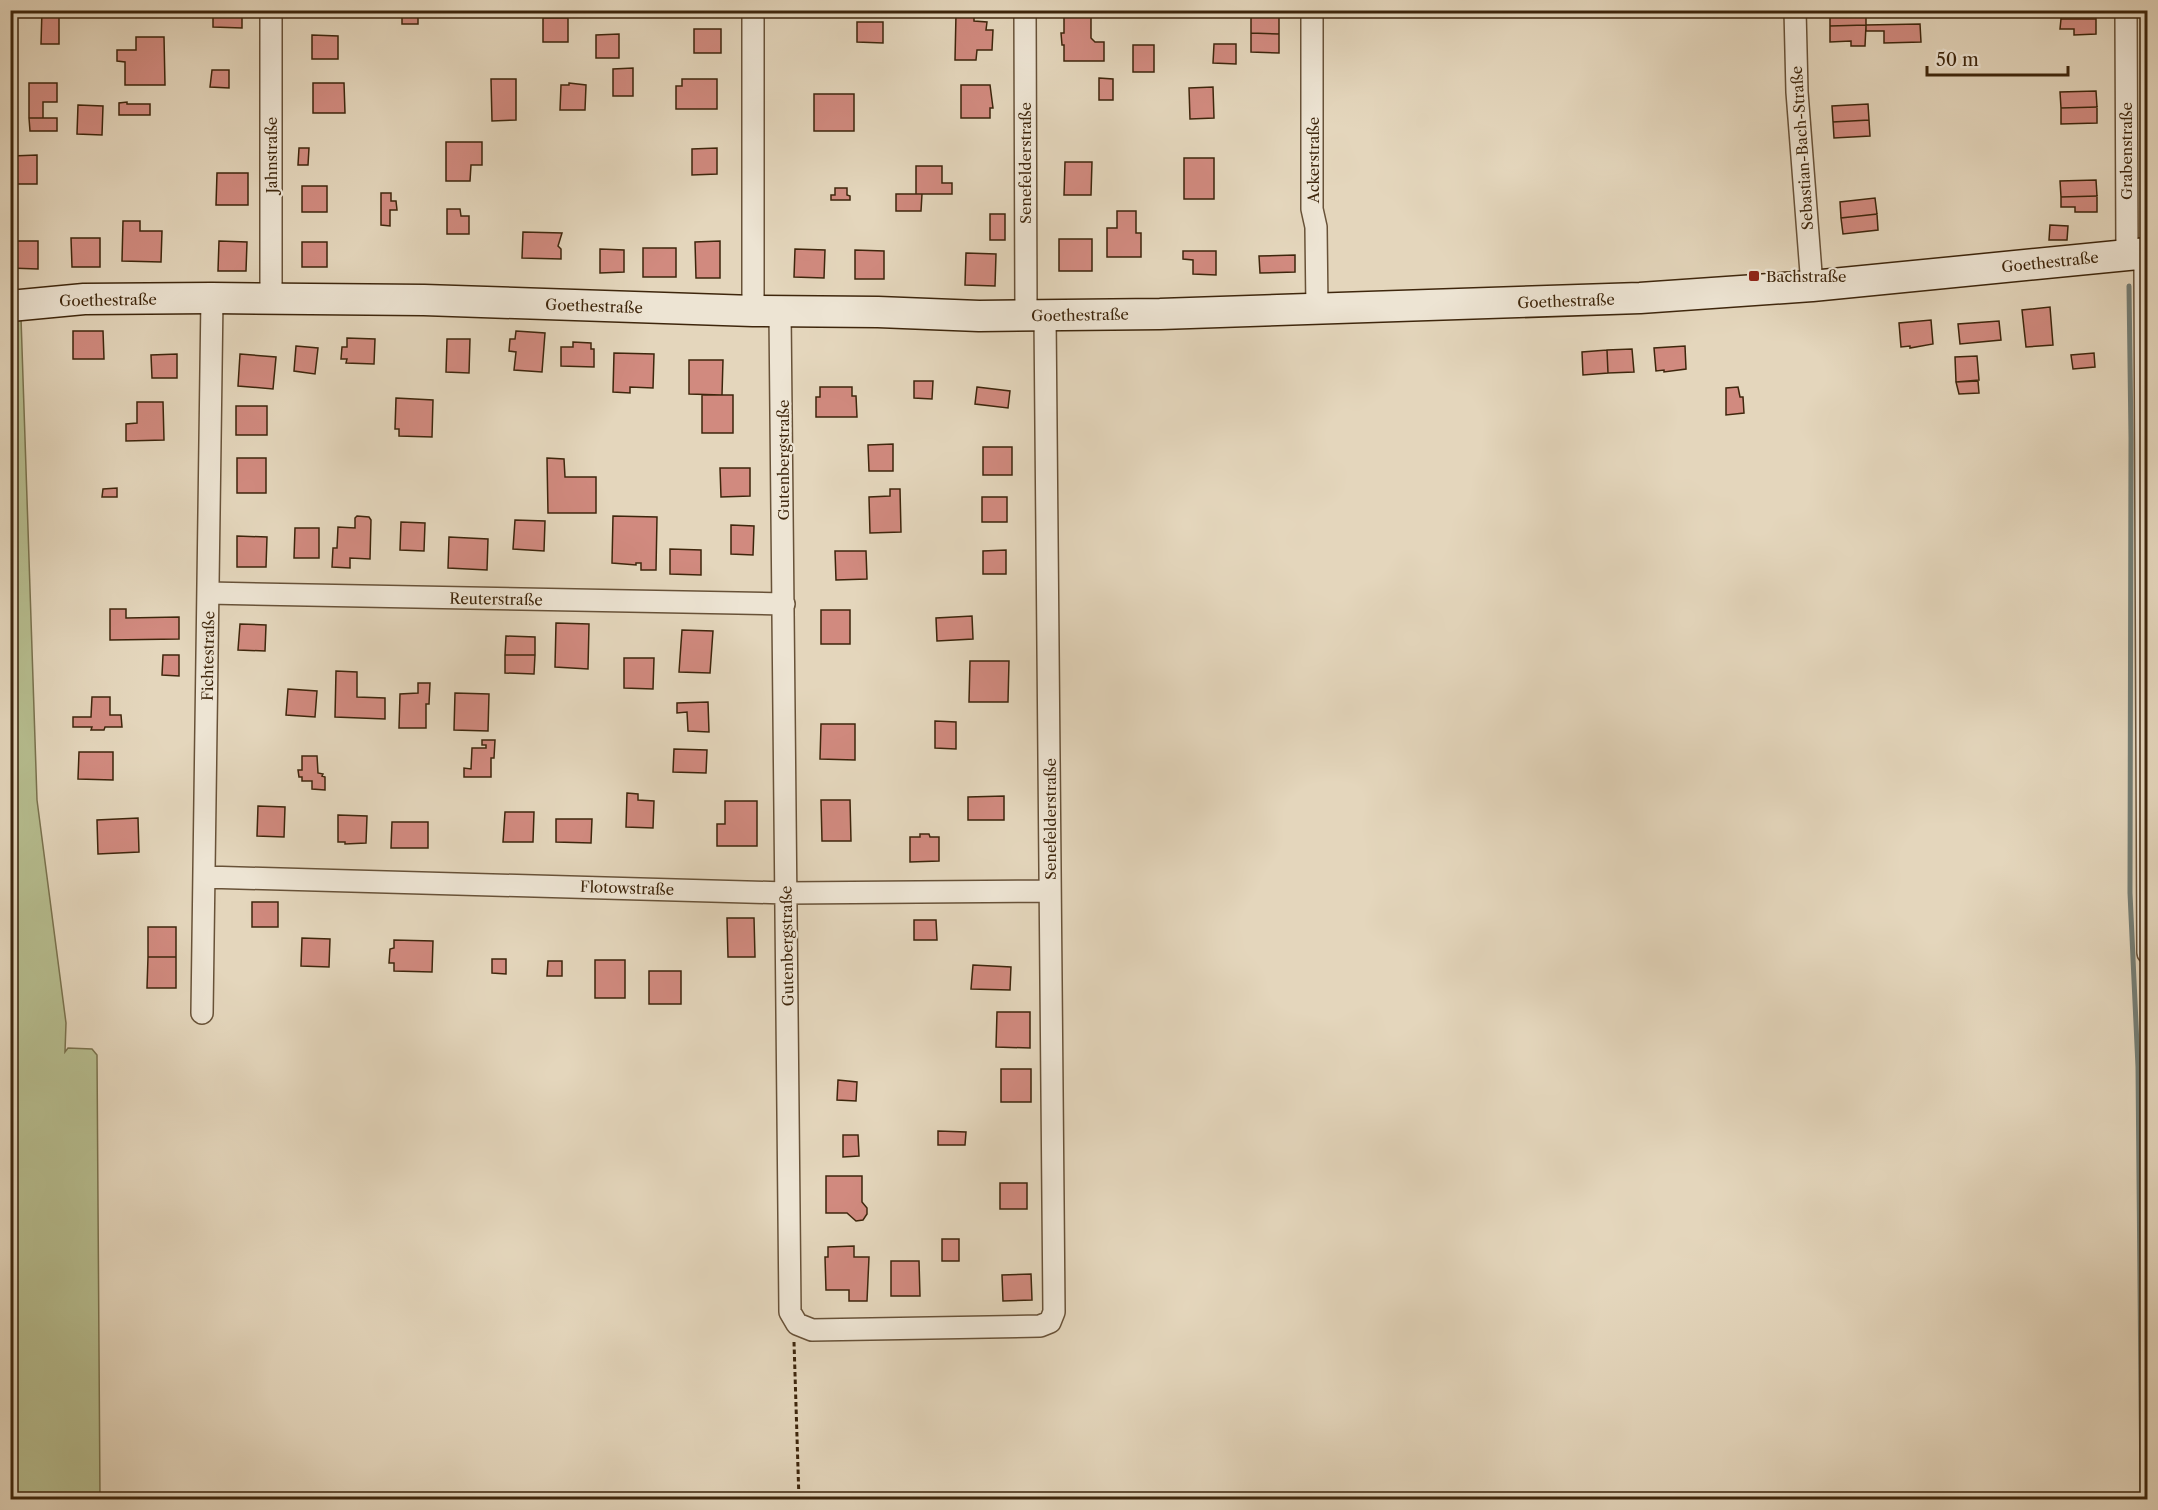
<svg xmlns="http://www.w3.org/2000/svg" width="2158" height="1510" font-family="'Libre Caslon Text',serif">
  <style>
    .green { fill: #b6bd8f; stroke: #7a724e; stroke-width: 1.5 }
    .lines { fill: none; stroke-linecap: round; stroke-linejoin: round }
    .stream { stroke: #747d74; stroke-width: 5 }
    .building { fill: #d18a7f; stroke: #3e260c; stroke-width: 1.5 }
    .street-casing { stroke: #685238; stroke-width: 24 }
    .secondary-casing { stroke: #3e260c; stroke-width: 33 }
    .path { stroke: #3e260c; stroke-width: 3; stroke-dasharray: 4.5 3; stroke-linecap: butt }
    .street { stroke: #ede4d3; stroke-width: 21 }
    .secondary { stroke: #ede4d3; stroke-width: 30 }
    .poi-dot { fill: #8f2418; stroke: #ede4d3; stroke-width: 2 }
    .labels { text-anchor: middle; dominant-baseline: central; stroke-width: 4.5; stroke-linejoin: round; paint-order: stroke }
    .street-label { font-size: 15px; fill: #3e260c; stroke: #ede4d3 }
    .poi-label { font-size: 15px; fill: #3e260c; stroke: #ede4d3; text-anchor: start }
  </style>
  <rect width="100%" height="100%" fill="#e4d6bc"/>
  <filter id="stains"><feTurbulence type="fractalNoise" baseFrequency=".00333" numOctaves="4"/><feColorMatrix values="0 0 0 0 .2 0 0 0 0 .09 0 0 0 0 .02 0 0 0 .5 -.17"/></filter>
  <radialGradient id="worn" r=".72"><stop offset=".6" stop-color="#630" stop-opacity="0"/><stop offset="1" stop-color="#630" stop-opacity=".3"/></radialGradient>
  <!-- green -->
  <path class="green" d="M21,318L37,800L66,1023L65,1052L68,1048L92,1049L97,1055L100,1499L11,1500L10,319Z"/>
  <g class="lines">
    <!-- stream -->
    <path class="stream" d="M2129,286L2131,438L2130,893L2138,1067L2142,1500"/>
  </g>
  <!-- building -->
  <path class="building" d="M42,10H59V44H41Z
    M213,10H242V28L213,27Z
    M378,10H415V14H418V24H402V17H378Z
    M1830,10H1866V25L1830,26Z
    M2060,10H2096V19H2061Z
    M1064,11H1093V15L1091,17V38L1095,42H1104V61H1064V45H1062L1061,33H1064Z
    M956,14L974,15V21L987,22L986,30H993L992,50H977L976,60H955Z
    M1251,14H1279V34L1251,33Z
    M543,18H568V42H543Z
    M2061,19H2096V34L2074,35V29H2060Z
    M857,22H883V43L857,42Z
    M1920,24L1921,42L1884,43V31H1866V25Z
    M1866,25L1865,46H1851V41L1830,42V26Z
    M694,29H721V53H694Z
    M1251,33L1279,34V53L1251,52Z
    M619,34V58H596V35Z
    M312,35L338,36V59H312Z
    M136,37H164L165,85H125V62L117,61V50H136Z
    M1214,44H1236V64L1213,63Z
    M1133,45H1154V72H1133Z
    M633,68V96H613V69Z
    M212,70H229V88L210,87Z
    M1099,78L1113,79V100H1099Z
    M491,79H516V120L492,121Z
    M682,79H717V109H676V86H682Z
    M29,83H57V102H43V118H29Z
    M313,83H344L345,113H313Z
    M569,83L586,85L585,110H560L561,85H569Z
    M961,85H990L993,108H990V118H961Z
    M1213,87L1214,118L1190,119L1189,88Z
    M2096,91L2097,107L2061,108L2060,92Z
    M814,94H854V131H814Z
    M127,102V104H150V115H119V103Z
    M1868,104L1869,120L1833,122L1832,106Z
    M78,105L103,106L102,135L77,134Z
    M2097,107V123L2061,124V108Z
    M29,118H57V131H30Z
    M1869,120L1870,136L1834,138L1833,122Z
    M446,142H482V165H471L470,181H446Z
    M299,148H309L308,165H298Z
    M717,148V174L692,175V149Z
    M37,155V184H16V177H13L12,156Z
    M1184,158H1214V199H1184Z
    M1065,162H1092L1091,195H1064Z
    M916,166H942V183H952V194H916Z
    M217,173H248V205H216Z
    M2096,180L2097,196L2061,197L2060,181Z
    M302,186H327V212H302Z
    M835,188H847V195L850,196V200H831V195H835Z
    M381,193H391V201H396L397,210H390V226L381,225Z
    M896,194H922L921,211H896Z
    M2097,196V212H2075V207H2061V197Z
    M1875,198L1877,214L1841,218L1840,202Z
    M447,209H460L461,216H469V234H447Z
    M1117,211H1136V233H1141V257H1107V228H1117Z
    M990,214H1005V240H990Z
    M1877,214L1878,230L1843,234L1841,218Z
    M123,221H140V231H162L161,262L122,261Z
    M2050,225L2068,226L2067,240H2049Z
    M523,232L562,233L558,246L561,249V259L522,258Z
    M71,238H100V267H72Z
    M1059,239H1092V271H1059Z
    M10,241H38V269L10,268Z
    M219,241L247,242L246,271H218Z
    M720,241V278H696L695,242Z
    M302,242H327V267H302Z
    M643,248H676V277H643Z
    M600,249L624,250V272L600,273Z
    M795,249L825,250L824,278L794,277Z
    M855,250L884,251V279H855Z
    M1183,251H1216V275L1193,274V260L1183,259Z
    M966,253L996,254L995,286L965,285Z
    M1295,255V272L1260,273L1259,256Z
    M2050,307L2053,345L2026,347L2022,310Z
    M1931,320L1933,344L1910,348V346L1901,347L1899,323Z
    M1999,321L2001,340L1960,344L1958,324Z
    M73,331H103L104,359H73Z
    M516,331L545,333L542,372L514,370L516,352L509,351L510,339H515Z
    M347,338L375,339L374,364L346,363L347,359H341L342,347H347Z
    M447,339H470L469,373L446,372Z
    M573,342L591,343V349H594V367L561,366V347H573Z
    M296,346L318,348L315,374L294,371Z
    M1685,346L1686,369L1664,372V370L1656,371L1654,348Z
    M1632,349L1634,372L1608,373L1607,350Z
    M1607,350L1608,373L1583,375L1582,352Z
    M614,353L654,354L653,388L630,387V393L613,392Z
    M2094,353L2095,367L2073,369L2071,355Z
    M177,354V378H152L151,355Z
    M240,354L276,357L273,389L238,386Z
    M1977,356L1979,380L1956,382L1955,357Z
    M689,360H723L722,395L689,394Z
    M914,381H933L932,399L914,398Z
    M1978,381L1979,393L1959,394L1956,382Z
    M820,387H852V396H856L857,417H816V397H820Z
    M977,387L1010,391L1008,408L975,404Z
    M1738,387L1740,397H1743L1744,413L1726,415V388Z
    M702,395H733V433H702Z
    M396,398L433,400L432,437L399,436V429H395Z
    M137,402H163L164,440L126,441V424L137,423Z
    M236,406H267V435H236Z
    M893,444V471H869L868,445Z
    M983,447H1012V475H983Z
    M237,458H266V493H237Z
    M547,458L564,459L565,477H596V513H548Z
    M720,468H750V496L721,497Z
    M117,488V497H102L103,489Z
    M890,489H900L901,532L870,533L869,497L890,496Z
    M982,497H1007V522H982Z
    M357,516L369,517L371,520L370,559L350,558V568L332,567L333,548H337L338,527L355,528V518Z
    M613,516L657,517L656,570H641V563H636V565L612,563Z
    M515,520L545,521L544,551L513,549Z
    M401,522L425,523L424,551L400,550Z
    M731,525L754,526L753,555L731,554Z
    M295,528H319V558H294Z
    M237,536L267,537L266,567H237Z
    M449,537L488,539L487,570L448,568Z
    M670,549L701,550V575L670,574Z
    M1006,550V574H983V551Z
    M835,551H866L867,579L836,580Z
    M110,609H126V618L179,617V639L110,640Z
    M821,610H850V644H821Z
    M972,616L973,639L937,641L936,618Z
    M556,623L589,624L588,669L555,667Z
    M240,624L266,625L265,651L238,650Z
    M682,630L713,631L710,673L679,672Z
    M506,636L535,637V655H505Z
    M163,655H179V676L162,675Z
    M505,655H535L534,674L505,673Z
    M624,658H654L653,689L624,688Z
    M970,661H1009L1008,702H969Z
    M336,671L357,672V697L385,698V719L335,717Z
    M418,683H430L429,704H426V728H399L400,694L418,693Z
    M288,689L317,691L315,717L286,715Z
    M455,693L489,694L488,731L454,730Z
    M92,697H110V715H121L122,727H105L104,730H91L92,727H73V717H91Z
    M708,702L709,732L688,731L687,712L677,713V703Z
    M935,721L956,722V749L935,748Z
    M821,724H855V760L820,759Z
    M482,740H495L494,758H491V777H464V768L471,769L472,748H486V745H482Z
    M674,749L707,750L706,773L673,772Z
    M79,752H113V780L78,779Z
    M302,756H317L318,773L323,774L322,776L325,777V790L312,789V781H302V777H299L298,770H302Z
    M627,793L638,794V800L654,801L653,828L626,827Z
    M1004,796V820H968V797Z
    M821,800H850L851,841H822Z
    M725,801H757V846H717V824H725Z
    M258,806L285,807L284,837L257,836Z
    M505,812H534L533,842H503Z
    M338,815L367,816L366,843L345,844V842H338Z
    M138,818L139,852L98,854L97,820Z
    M556,819H592L591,843L556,842Z
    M392,822H428V848H391Z
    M920,834H929L930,837H939V861L910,862V837H920Z
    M252,902H278V927H252Z
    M727,918H754L755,957H728Z
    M914,920H936L937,940H914Z
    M148,927H176V957H148Z
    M302,938L330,939L329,967L301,966Z
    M394,940L433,941L432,972L394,971V963H389L390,949L394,948Z
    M148,957H176V988H147Z
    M492,959H506V974L492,973Z
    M595,960H625V998H595Z
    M548,961H562V976H547Z
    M973,965L1011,967L1010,990L971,989Z
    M649,971H681V1004H649Z
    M997,1012H1030V1048L996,1047Z
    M1001,1069H1031V1102H1001Z
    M838,1080L857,1082L856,1101L837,1100Z
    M938,1131L966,1132L965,1145H938Z
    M843,1135H858L859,1156L843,1157Z
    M826,1176H862V1202L867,1208V1214L863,1220L856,1221L847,1213H826Z
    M1000,1183H1027V1209H1000Z
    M942,1239H959V1261H942Z
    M854,1246V1257H869L867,1301H849V1290H826L825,1257H828V1247Z
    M891,1261H919L920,1296H891Z
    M1031,1274L1032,1300L1003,1301L1002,1275Z"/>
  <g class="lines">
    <!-- street casing -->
    <g class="street-casing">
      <path id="street" d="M753,10V311
        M1025,10L1026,315
        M1312,10V209L1316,227L1317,309
        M1795,10L1797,92L1812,286
        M2126,10L2127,255
        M2143,253L2145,270L2148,953
        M271,299V10
        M780,312L790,1312L797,1324L812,1330L1040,1326L1050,1322L1054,1312L1045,315
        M208,593L784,604
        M205,877L786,893L1050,891
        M202,1013L212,298"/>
    </g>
    <!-- secondary casing -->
    <g class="secondary-casing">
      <path id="secondary" d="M10,306L84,299L212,298L424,300L753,311L878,312L979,316L1160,314L1640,298L1812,286L2148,253"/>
    </g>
    <!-- path -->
    <path class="path" d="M794,1342L799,1500"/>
    <!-- street -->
    <use href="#street" class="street"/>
    <!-- secondary -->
    <use href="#secondary" class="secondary"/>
  </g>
  <!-- markers -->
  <rect class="poi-dot" x="1748" y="270" width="12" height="12" rx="3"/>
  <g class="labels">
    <!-- street labels -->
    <g class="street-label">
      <text transform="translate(1802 148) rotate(-94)">Sebastian-Bach-Straße</text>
      <text transform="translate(2126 151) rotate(-90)">Grabenstraße</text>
      <text transform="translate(271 155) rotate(-90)">Jahnstraße</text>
      <text transform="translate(1313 160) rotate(-90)">Ackerstraße</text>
      <text transform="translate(1025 163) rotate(-90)">Senefelderstraße</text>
      <text transform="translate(2050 262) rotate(-6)">Goethestraße</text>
      <text transform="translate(108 300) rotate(-1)">Goethestraße</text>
      <text transform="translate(1566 301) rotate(-2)">Goethestraße</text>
      <text transform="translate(594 306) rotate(2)">Goethestraße</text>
      <text transform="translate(1080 315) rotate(-1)">Goethestraße</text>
      <text transform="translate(783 460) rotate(-90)">Gutenbergstraße</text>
      <text transform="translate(496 599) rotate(1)">Reuterstraße</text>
      <text transform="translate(208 656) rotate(-89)">Fichtestraße</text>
      <text transform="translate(1050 819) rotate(-90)">Senefelderstraße</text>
      <text transform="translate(627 888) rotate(2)">Flotowstraße</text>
      <text transform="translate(787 946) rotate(-91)">Gutenbergstraße</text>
    </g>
    <!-- poi labels -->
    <g class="poi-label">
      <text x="1766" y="276">Bachstraße</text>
    </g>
  </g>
  <!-- margin -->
  <rect width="2158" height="1510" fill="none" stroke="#e4d6bc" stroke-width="36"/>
  <rect x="12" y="12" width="2134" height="1486" fill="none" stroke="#3e260c" stroke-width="3"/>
  <rect x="18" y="18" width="2122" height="1474" fill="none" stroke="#3e260c" stroke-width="1.5"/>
  <!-- scale -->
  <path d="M1927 66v9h141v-9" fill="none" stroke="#3e260c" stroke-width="3"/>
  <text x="1936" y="66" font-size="18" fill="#3e260c" stroke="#ede4d3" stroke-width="4.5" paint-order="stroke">50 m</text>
  <rect width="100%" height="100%" filter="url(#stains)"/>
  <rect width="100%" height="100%" fill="url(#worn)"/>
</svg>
